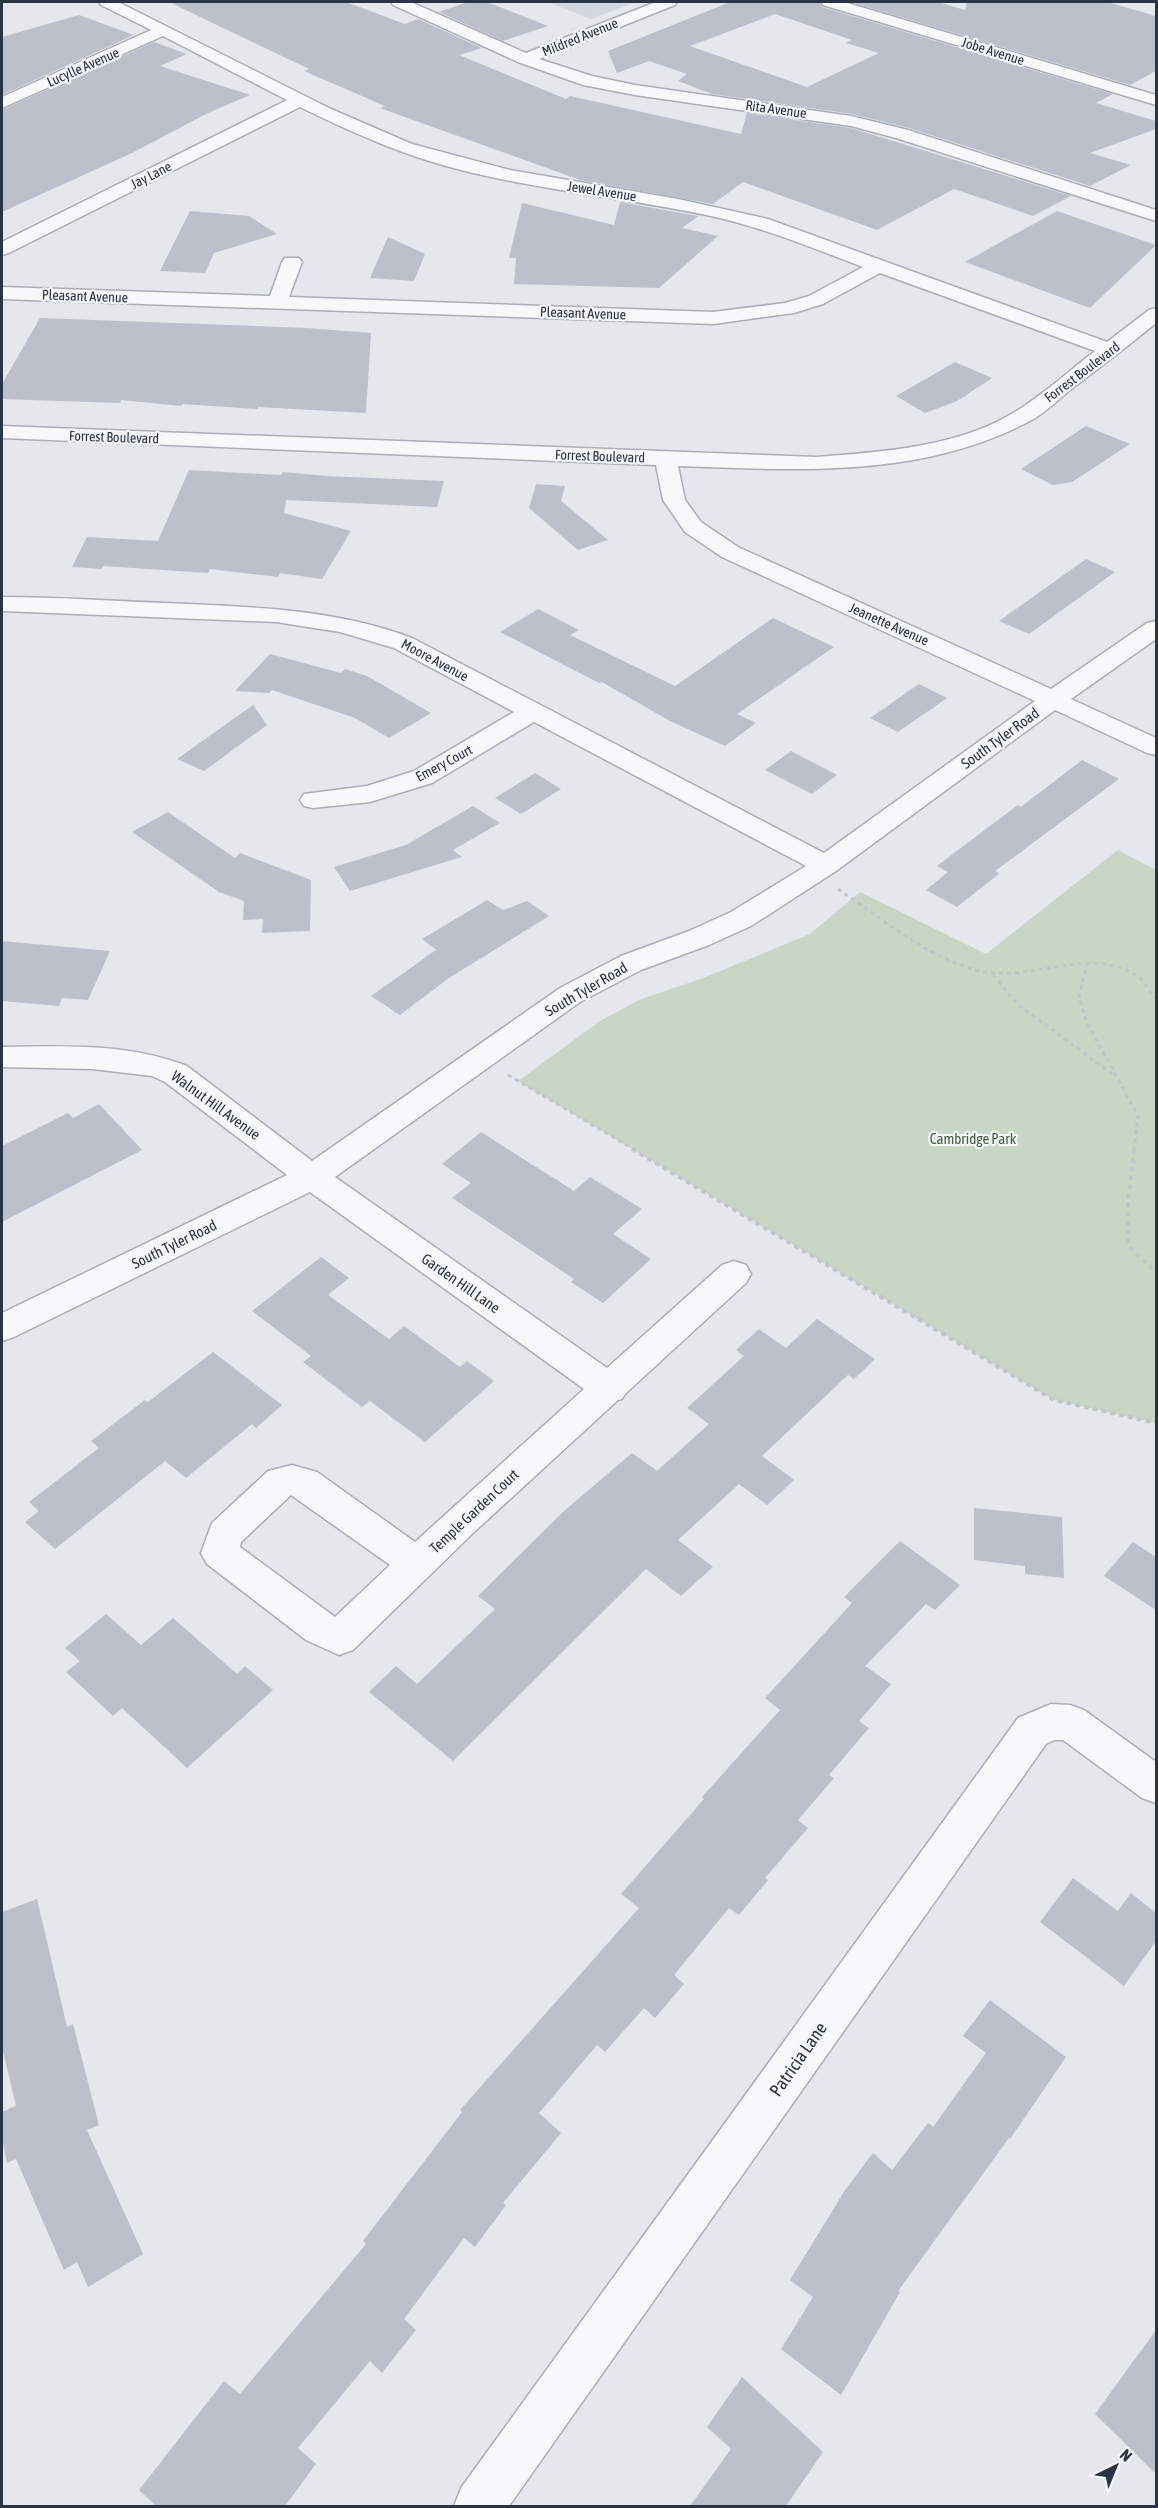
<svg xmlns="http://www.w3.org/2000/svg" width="1158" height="2508" font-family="'Asap Condensed',sans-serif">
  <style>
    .built { fill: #d2d6de }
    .green { fill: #c9d6c5 }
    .building { fill: #bbc0ca; fill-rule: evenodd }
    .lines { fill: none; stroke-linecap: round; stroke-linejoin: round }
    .minor-casing { stroke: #a9aeb7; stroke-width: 3 }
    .path-far1 { stroke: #c2c5cb; stroke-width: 3; stroke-dasharray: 4 4; stroke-linecap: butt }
    .path { stroke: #c2c5cb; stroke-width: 4; stroke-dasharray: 4.5 4.5; stroke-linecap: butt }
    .minor { fill: #f7f8fa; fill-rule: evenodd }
    .labels { text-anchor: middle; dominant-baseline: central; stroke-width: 4.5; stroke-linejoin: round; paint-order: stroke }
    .far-street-label { font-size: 14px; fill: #2b3445; stroke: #f4f6f9 }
    .street-label { font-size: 15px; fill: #2b3445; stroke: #f4f6f9 }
    .park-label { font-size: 15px; fill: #3f6138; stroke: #f4f6f9 }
    .near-street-label { font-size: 18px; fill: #2b3445; stroke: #f4f6f9 }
  </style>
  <rect width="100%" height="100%" fill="#e4e7ec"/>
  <!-- built -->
  <path class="built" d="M548,2H636L591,19Z"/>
  <!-- green -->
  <path class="green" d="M1118,850L1156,870V1423L1054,1400L518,1081L600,1021L639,1000L703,978L810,934L860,892L986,954Z"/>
  <!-- building -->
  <path class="building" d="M169,2H346L405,24L418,19L482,48L459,55L566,99L570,96L741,134L747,113L851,128L1071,196L1033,216L954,189L877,230L743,182L713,204L580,180L380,108L385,106L304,71L309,69Z
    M468,2H487L548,26L503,41L439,12Z
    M730,2H819L822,7L1113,94L1096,103L1156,121V129L1090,153L1131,165L1090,186L909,128L852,114L712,94L678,81L687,74L649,61L617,73L608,51ZM775,14L852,40L846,43L879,53L807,87L690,46Z
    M850,2H938L965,10L967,2H1107L1156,16V71L1130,85Z
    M79,15L134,35L2,95V37Z
    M154,42L187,54L160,66L250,95L208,113L132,153L2,212V110Z
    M620,202L698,216L682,228L718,236L659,288L514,284L516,258H509L522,203L614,225Z
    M190,211L249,216L277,234L214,253L205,273L160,271Z
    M1057,211L1156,245L1090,308L965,262Z
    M388,237L425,254L414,281L370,278Z
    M40,318L307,328L371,333L366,413L258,407L257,409L183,404L181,406L121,400L120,403L2,399V384Z
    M955,362L992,378L957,401L925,413L896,396Z
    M1086,426L1130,444L1072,482L1053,485L1021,469Z
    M189,470L281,475L283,472L326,476L444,481L437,507L286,500L284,513L351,531L322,579L280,573L278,577L210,569L208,573L103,566L102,569L72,567L87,537L158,541Z
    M536,484L565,486L561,501L608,540L578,550L529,508Z
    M1086,559L1115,572L1029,634L999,621Z
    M538,609L579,630L570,635L675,686L773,618L834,647L737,714L756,723L725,746L670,721L602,682L599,683L500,632Z
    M270,654L341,673L345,669L367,676L431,713L389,738L355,718L272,690L269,693L235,691Z
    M919,684L947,698L898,732L870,718Z
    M253,705L267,725L204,771L177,759Z
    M791,751L837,775L812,794L765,770Z
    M1082,760L1119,779L995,871L1000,873L957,907L926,890L948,872L937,866L1018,805L1021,807Z
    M535,773L561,789L521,814L495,798Z
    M473,806L500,823L453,850L462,857L350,891L334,867L406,845Z
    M168,812L235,858L240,853L311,880L310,931L262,933L263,919L243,920L244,901L219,892L132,832Z
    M487,900L503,910L527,901L549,916L449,978L400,1015L371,996L436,950L422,939Z
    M2,941L110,951L88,1000L62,998L59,1006L2,1001Z
    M99,1104L142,1150L2,1222V1146L68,1113L73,1118Z
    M481,1132L574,1191L590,1177L642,1209L613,1234L651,1259L603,1303L571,1282L574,1279L452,1198L471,1183L442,1164Z
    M321,1257L349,1278L328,1295L389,1339L404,1326L460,1367L467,1361L494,1381L425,1442L370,1401L362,1407L303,1362L311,1356L252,1311Z
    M817,1319L875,1359L854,1379L848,1375L762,1456L794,1480L767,1505L739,1484L678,1540L713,1567L681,1596L646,1569L453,1761L369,1692L396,1666L417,1684L495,1609L478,1596L564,1511L632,1453L657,1471L709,1424L687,1408L744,1356L736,1350L759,1329L786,1348Z
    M213,1352L282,1405L256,1428L252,1424L186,1478L165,1461L55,1549L25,1522L39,1511L29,1502L99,1448L91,1441L145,1400L148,1402Z
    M974,1508L1062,1517L1064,1578L1025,1574V1566L974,1560Z
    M900,1541L960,1585L935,1610L926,1604L865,1666L891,1684L859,1721L869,1728L829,1775L834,1778L798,1820L808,1828L765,1878L768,1880L739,1915L729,1908L674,1975L684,1984L655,2018L644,2008L605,2052L597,2045L539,2113L561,2133L503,2203L506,2205L475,2247L464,2238L404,2319L416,2330L382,2373L370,2361L298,2448L316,2464L285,2506H156L139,2490L224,2381L240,2394L366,2244L363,2241L462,2112L460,2110L639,1908L621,1894L704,1799L702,1797L780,1710L765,1698L852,1603L844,1597Z
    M1133,1542L1156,1557V1610L1104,1576Z
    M106,1614L141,1645L173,1618L237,1674L245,1666L273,1690L187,1768L122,1708L113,1716L66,1672L80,1661L65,1648Z
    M1073,1878L1118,1911L1131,1893L1156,1913V1941L1124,1986L1040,1922Z
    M37,1899L67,2027L73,2024L99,2125L87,2130L143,2254L88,2287L77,2262L64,2270L16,2159L7,2163L2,2138V2112L16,2106L2,2047V1912Z
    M990,2000L1066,2057L1010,2139L1009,2138L898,2291L900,2292L841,2395L781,2349L813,2297L790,2280L845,2190L873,2153L892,2170L928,2123L933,2127L986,2053L963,2036Z
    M1156,2330V2474L1095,2414Z
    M742,2377L823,2452L786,2506H690L731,2449L707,2427Z"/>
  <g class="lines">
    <!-- minor casing -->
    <g class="minor-casing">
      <path id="minor" d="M99,2H118L331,109L412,144L510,170L678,199L768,219L1107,342L1149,310L1156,308V323C1128,346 1099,368 1070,390C1058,400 1045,413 1030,421C919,479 800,470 678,466L685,500L701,522L738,547L1051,689L1147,623L1156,621V639L1071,699L1156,738V755L1147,753L1055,710L836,871L751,926L709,945L641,970L580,1002L335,1177L607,1368L722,1265L734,1261L746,1265L751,1274L746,1283L625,1394L622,1399L618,1400L472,1534L353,1650L339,1655L306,1640L207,1564L201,1553L212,1523L268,1471L292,1465L317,1472L415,1542L584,1389L310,1192L14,1337L2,1341V1313L287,1175L165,1082L152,1076L92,1069L2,1067V1047C63,1046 128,1043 187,1066L312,1161L560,988L621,956L689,931L731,912L806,866L534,722L432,783L370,802L313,808L304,806L300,800L304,794L367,786L414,771L514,712L394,648L340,632L276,622L2,611V597C56,597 111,601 165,603C249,607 332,608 412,638L824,853L1035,701L722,557L685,532L663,500L656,465L2,438V426L816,457C883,452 961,447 1018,410C1045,393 1069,371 1095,351L880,273L823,304L794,313L713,324L2,299V287L270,296L282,262L285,258H299L302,262L289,297L713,312L785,303L809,296L863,267C816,249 769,230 720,218C636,199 549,192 465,171C407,157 353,133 300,107L9,253L2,255V242L287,100L163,36L2,108V97L151,30L101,5ZM291,1495L390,1565L335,1617L240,1547L241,1542Z
        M391,2H411L526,53L656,2H677L675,5L539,59L592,76L635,85L851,116L908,130L1156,210V221L896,138L851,126L635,95L583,85L518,62L393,5Z
        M821,2H844L1156,95V105L823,5Z
        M1051,1704L1070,1705L1084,1710L1156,1762V1803L1142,1798L1063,1740H1054L1046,1744L509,2506H454L461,2488L1018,1718Z"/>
    </g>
    <!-- path-far1 -->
    <path class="path-far1" d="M838,889C881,918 926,956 976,970C1029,985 1092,943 1138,977C1145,983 1150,991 1156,998
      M1087,962L1079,998L1087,1023L1138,1116L1134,1150
      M993,975L1018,1005L1114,1075
      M508,1075L635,1150"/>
    <!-- path -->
    <path class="path" d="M632,1149L1054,1400L1156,1423
      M1134,1149L1128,1203V1245L1156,1273"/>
    <!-- minor -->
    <use href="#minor" class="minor"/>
  </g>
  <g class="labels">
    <!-- far-street labels -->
    <g class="far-street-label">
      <text transform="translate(580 37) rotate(-22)">Mildred Avenue</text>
      <text transform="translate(993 51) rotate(17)">Jobe Avenue</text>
      <text transform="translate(83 67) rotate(-24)">Lucylle Avenue</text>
      <text transform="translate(776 109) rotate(8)">Rita Avenue</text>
      <text transform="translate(151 175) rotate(-27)">Jay Lane</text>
      <text transform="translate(602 191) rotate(9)">Jewel Avenue</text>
      <text transform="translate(85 296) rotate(2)">Pleasant Avenue</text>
      <text transform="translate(583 313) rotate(2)">Pleasant Avenue</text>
      <text transform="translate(1082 372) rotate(-37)">Forrest Boulevard</text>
      <text transform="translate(114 437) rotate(2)">Forrest Boulevard</text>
      <text transform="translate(600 456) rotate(2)">Forrest Boulevard</text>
      <text transform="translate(889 624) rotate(24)">Jeanette Avenue</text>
      <text transform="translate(435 660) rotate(28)">Moore Avenue</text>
      <text transform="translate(444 763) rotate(-28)">Emery Court</text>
    </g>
    <!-- street labels -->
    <g class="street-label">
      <text transform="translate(1000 738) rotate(-36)">South Tyler Road</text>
      <text transform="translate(586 989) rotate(-30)">South Tyler Road</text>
      <text transform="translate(216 1105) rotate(36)">Walnut Hill Avenue</text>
      <text transform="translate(174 1244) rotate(-26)">South Tyler Road</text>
      <text transform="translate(461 1283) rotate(35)">Garden Hill Lane</text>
      <text transform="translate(474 1511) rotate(-43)">Temple Garden Court</text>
    </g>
    <!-- park labels -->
    <g class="park-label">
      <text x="973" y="1138">Cambridge Park</text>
    </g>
    <!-- near-street labels -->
    <g class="near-street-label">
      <text transform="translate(798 2059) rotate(-55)">Patricia Lane</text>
    </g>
  </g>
  <!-- border -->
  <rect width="1158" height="2508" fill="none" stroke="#2b3445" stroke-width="6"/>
  <!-- north arrow -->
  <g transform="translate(1116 2466) rotate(43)" stroke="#f4f6f9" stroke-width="4.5" paint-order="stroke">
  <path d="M0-4.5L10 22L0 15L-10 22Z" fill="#2b3445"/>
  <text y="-9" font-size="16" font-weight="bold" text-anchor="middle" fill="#2b3445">N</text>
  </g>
</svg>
